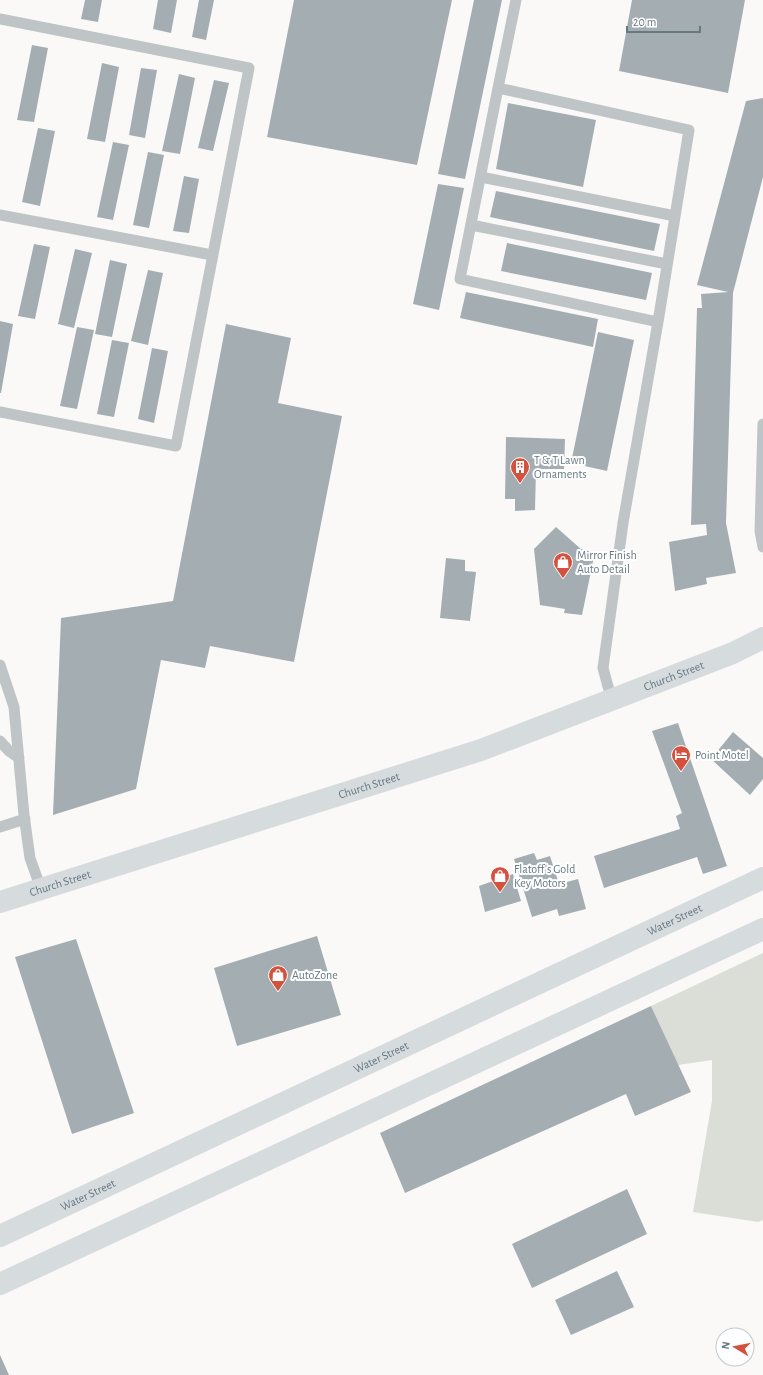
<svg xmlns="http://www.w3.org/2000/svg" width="763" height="1375" font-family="'Alegreya Sans',sans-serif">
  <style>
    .green { fill: #daded7 }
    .building { fill: #a4aeb2 }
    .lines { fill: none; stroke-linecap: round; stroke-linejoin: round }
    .service { stroke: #bfc4c7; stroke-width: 11 }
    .secondary { stroke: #d6dbde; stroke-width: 22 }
    .labels { text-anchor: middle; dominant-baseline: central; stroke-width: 4; stroke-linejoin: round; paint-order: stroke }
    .poi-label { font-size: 12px; fill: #667880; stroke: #fff; text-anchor: start }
    .street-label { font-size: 12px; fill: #667880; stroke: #fff }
  </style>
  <rect width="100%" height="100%" fill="#faf9f8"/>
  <!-- green -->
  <path class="green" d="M763,953V1220L758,1222L693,1212L712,1101V1060L678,1065L651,1006Z"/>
  <!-- building -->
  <path class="building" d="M85,0H102L98,22L81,19Z
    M158,0H177L171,33L153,29Z
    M199,0H214L206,40L192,37Z
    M294,0H452L417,165L267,137Z
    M474,0H502L465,179L438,174Z
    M632,0H745L728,93L619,71Z
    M32,45L48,48L34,122L17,120Z
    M102,63L119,67L105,142L87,139Z
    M141,68L157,70L145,138L129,135Z
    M179,74L195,78L180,154L162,151Z
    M214,80L229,83L213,151L198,148Z
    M763,98V177L733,293L726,523L736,573L706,578L707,584L675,591L669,542L707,535L706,524L691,525L697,308H702L701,294L728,292L697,285L746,101Z
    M508,103L596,120L583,187L496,169Z
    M38,128L55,131L40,206L22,202Z
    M113,142L129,145L113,220L97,217Z
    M148,152L164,155L149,228L133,225Z
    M184,176L199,179L189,233L173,231Z
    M438,184L464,188L439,310L413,304Z
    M496,191L660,224L654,251L490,217Z
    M507,243L652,273L646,300L501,271Z
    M34,244L50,247L35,319L18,316Z
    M75,249L92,253L74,328L58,324Z
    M110,260L127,264L112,337L95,334Z
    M148,270L163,273L148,345L131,341Z
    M466,292L598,319L593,347L460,318Z
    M0,321L13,324L1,393H0Z
    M226,324L291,338L278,403L342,416L294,662L210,646L205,668L161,660L136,789L53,815L61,618L173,601Z
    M77,327L94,330L77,409L60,406Z
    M598,332L634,340L607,471L571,463Z
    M112,340L129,343L114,417L97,414Z
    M152,348L168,351L154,423L138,419Z
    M506,437L565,439L564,469H536L535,510L515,511V499H505Z
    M556,527L581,549L595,552L582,615L564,613L565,609L540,605L534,549Z
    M446,558L465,560V571L476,572L470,621L440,618Z
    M678,723L727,866L703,874L697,857L604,888L594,856L680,829L676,816L682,813L652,731Z
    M733,732L763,758V779L750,795L711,759Z
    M534,853L537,860L550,856L559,884L578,879L586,909L559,916L557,909L532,917L514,859Z
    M513,874L521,901L485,912L479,886Z
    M317,936L341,1015L237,1046L214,968Z
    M76,939L134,1113L72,1134L15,957Z
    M651,1006L691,1092L635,1116L626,1094L405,1193L380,1133Z
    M627,1189L647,1234L532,1288L512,1244Z
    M617,1271L634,1307L571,1335L555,1300Z
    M0,1355L9,1375H0Z"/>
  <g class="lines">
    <!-- service -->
    <path class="service" d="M0,19L249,68L176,446L0,412
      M498,88L516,0
      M481,177L675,216
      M0,215L212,255
      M471,225L667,264
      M763,424L760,531L763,547
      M0,665L14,707L24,815L30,858L41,889
      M612,701L603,668L623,523L658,322L460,279L498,88L689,130L658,322
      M0,741L9,751L19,758
      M0,827L25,819"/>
    <!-- secondary -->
    <g class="secondary">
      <path id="s1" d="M0,902L481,750L733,653L763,638"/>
      <path id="s2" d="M0,1236L763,878"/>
      <path d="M0,1284L763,929"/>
    </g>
  </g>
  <!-- icons -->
  <defs>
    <g id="building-pin" transform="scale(1)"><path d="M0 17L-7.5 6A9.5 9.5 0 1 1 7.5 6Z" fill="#d4523d" stroke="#fff"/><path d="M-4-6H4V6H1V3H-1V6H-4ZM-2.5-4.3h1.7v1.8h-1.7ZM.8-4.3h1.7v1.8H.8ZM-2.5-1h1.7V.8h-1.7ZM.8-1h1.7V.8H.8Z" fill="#fff"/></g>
    <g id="shop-pin" transform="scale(1)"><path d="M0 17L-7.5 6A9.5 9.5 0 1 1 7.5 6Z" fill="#d4523d" stroke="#fff"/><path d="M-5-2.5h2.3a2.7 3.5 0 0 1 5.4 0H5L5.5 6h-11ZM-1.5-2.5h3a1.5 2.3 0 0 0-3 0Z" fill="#fff"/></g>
    <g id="hotel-pin" transform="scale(1)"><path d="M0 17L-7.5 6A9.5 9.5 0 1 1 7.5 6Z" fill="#d4523d" stroke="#fff"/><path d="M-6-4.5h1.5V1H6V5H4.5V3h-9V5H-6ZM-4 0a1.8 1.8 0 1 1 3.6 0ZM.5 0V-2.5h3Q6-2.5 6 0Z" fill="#fff"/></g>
  </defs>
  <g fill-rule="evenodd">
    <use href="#building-pin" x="520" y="467"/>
    <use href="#shop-pin" x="563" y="562"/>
    <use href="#hotel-pin" x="681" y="755"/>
    <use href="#shop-pin" x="500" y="876"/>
    <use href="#shop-pin" x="278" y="975"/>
  </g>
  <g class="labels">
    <!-- poi labels -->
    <g class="poi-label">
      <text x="534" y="460">T &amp; T Lawn<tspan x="534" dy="14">Ornaments</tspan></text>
      <text x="577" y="555">Mirror Finish<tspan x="577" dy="14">Auto Detail</tspan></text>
      <text x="695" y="755">Point Motel</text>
      <text x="514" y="869">Flatoff's Gold<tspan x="514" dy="14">Key Motors</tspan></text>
      <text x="292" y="975">AutoZone</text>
    </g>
    <!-- street labels -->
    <g class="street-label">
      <text stroke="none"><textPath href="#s1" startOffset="711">Church Street</textPath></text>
      <text stroke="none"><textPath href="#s1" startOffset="387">Church Street</textPath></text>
      <text stroke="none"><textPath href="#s1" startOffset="63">Church Street</textPath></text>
      <text stroke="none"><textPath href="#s2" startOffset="745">Water Street</textPath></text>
      <text stroke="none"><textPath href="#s2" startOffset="421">Water Street</textPath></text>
      <text stroke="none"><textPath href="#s2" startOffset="97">Water Street</textPath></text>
    </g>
  </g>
  <!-- north arrow -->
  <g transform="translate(735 1347) rotate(280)"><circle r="19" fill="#ffffff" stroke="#c2c9cc"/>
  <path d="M0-3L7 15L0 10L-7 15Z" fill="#d4523d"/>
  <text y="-6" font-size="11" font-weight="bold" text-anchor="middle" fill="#667880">N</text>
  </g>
  <!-- scale -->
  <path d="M627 26v6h73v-6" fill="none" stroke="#667880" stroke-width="2"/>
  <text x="633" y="26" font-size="12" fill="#667880" stroke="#ffffff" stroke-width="3" paint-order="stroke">20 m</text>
</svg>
